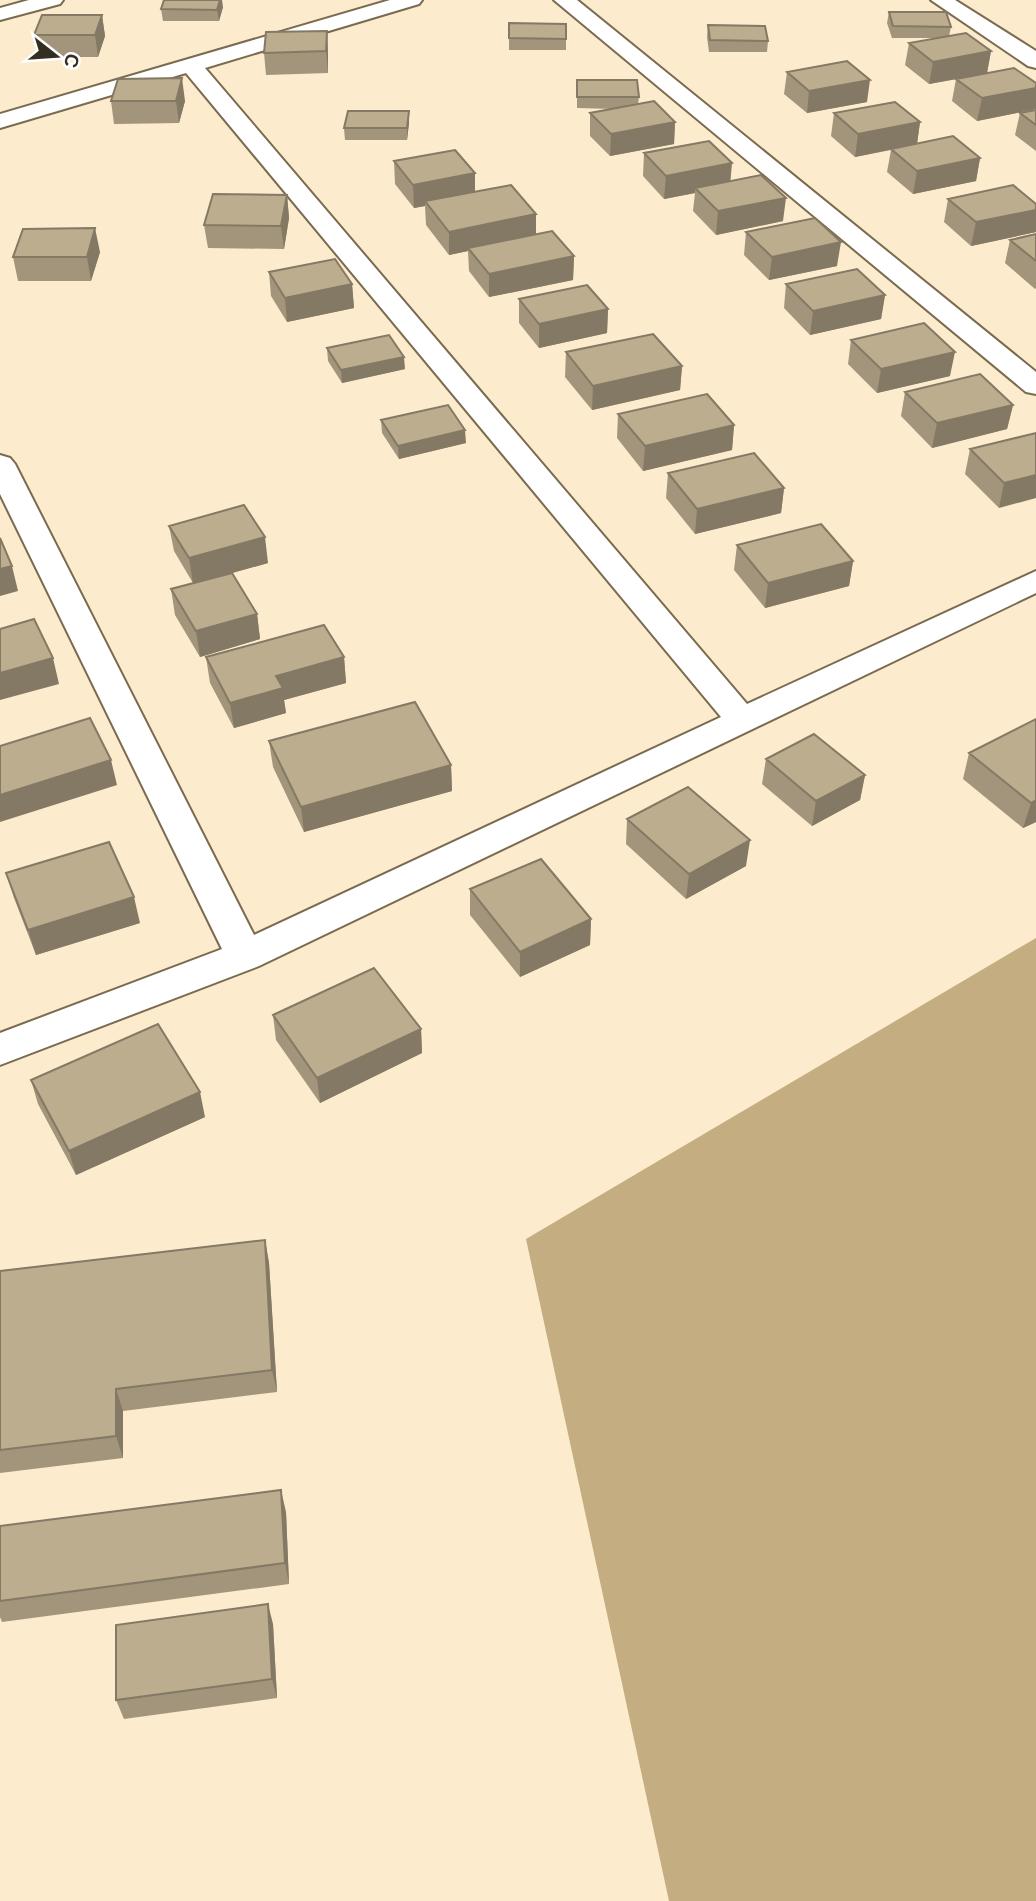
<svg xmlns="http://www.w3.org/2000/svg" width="1036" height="1901" font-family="'Work Sans',sans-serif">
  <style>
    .forest { fill: #c3ad81 }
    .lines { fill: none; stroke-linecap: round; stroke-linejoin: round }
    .minor-casing { stroke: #7a6b50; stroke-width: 4 }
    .minor { fill: #fff; fill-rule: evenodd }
    .wall { fill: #a2957b }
    .shaded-wall { fill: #847964 }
    .building { fill: #bcad8f; stroke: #847964; stroke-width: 2 }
  </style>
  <rect width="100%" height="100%" fill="#fcebcd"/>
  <!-- forest -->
  <path class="forest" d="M1036,938V1901H669L526,1239Z"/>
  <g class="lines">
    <!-- minor casing -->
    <g class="minor-casing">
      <path id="minor" d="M29,0H63L60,4L0,20V8Z
        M390,0H422L419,4L205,68L747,704L1036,571V593L259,966L0,1065V1033L222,949L0,494V455L10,458L15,464L254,935L721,717L186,73L0,128V114Z
        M554,0H577L1036,372V394L1026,392Z
        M931,0H955L1036,51V68L1028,66Z"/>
    </g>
    <!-- minor -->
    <use href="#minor" class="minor"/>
  </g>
  <!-- wall -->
  <path class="wall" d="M223,7L219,21H163L161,9Z
    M889,12L951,27L949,36L991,51L987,73L1036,109L977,121L952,101L956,79L969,77L929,84L905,65L909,43L938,38H892L887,23Z
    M102,15L105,36L98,57H38L34,35Z
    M566,24V50H509V38Z
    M708,25L768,41L767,52H709L707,37Z
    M327,31L328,53V73L266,75L264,53Z
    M787,72L867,102L807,113L784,94Z
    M577,80L639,97L638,104L675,122L674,144L610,156L590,136V113L614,109L577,108Z
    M111,101H185L179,123L114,124Z
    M1036,110V151L1015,135L1020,113Z
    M409,111V123L407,140H345L344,128Z
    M834,113L920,122L917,144L980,158L976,181L913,194L887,172L891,150L855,157L831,136Z
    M644,153L731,181L783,221L716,235L693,211L695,193L664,199L643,176Z
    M394,161L475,192L536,234L574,256L573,280L489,297L469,271L468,251L449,255L426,225L425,206L414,208L395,184Z
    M287,195L289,218L284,249L208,248L204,225Z
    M948,199L1036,204V232L971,246L944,222Z
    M746,232L837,266L769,280L744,255Z
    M1036,234V288L1035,289L1005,263L1010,240Z
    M100,252L91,281H18L13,257Z
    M269,272L352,284L354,308L287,322L271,296Z
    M786,284L885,295L881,319L810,335L784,308Z
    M519,299L608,309L607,333L539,348L519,323Z
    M851,340L950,376L877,393L848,364Z
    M327,348L405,369L342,383L328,361Z
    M566,352L682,366L680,390L592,410L565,377Z
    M905,392L1013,405L1007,429L932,448L901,416Z
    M618,414L734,425L732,450L643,471L617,438Z
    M381,420L466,443L399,459L382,433Z
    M1036,433L999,508L965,474L970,449Z
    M668,473L784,488L781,513L695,534L666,498Z
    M169,526L268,563L207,580L257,614L260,639L200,657L175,615L171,589L193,583L174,551Z
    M737,545L853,561L849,586L765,608L734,570Z
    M206,657H344L346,683L284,700L286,713L234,728L210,683Z
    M1036,719V822L1023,828L963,779L969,753Z
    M269,741L451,765L452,791L304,832L273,767Z
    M766,759L865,775L860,800L812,826L762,784Z
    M627,819L746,866L686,899L626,844Z
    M6,873L140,923L36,955L14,898Z
    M470,889L591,919L590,945L520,977L470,915Z
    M273,1015L421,1029L422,1053L320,1103L276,1040Z
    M31,1080L205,1117L76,1175L38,1104Z
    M265,1240L269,1263L277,1392L123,1411V1458L0,1473V1271Z
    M286,1512L289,1584L2,1622L0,1617V1526Z
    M273,1624L277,1698L124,1719L116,1700Z"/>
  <!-- shaded-wall -->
  <path class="shaded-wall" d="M220,0H222L223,7L219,21L217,10Z
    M102,15L105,36L98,57L95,35Z
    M327,31L328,53V73L326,51Z
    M991,51L987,73L929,84L933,62Z
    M182,78L185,101L179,123L176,101Z
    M870,80L867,102L807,113L809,91Z
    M1036,88V109L977,121L982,98Z
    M409,111V123L407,140V128Z
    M675,122L674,144L610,156L611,134Z
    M920,122L917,144L855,157L858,134Z
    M980,158L976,181L913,194L917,171Z
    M732,163L730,186L695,188V193L664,199L666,176Z
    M475,173V196L425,201V206L414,208L413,185Z
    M287,195L289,218L284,249L281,226Z
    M786,198L783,221L716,235L718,211Z
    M1036,210V232L971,246L976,222Z
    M536,214V238L468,248V251L449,255V232Z
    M95,228L100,252L91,281L87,257Z
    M841,242L837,266L769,280L772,257Z
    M574,256L573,280L489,297V274Z
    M352,284L354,308L287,322L285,298Z
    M885,295L881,319L810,335L813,311Z
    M608,309L607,333L539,348V324Z
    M955,352L950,376L877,393L881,369Z
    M404,357L405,369L342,383L341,370Z
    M682,366L680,390L592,410L593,386Z
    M1013,405L1007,429L932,448L937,423Z
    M734,425L732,450L643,471L645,446Z
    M465,430L466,443L399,459L398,446Z
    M1036,475V498L999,508L1004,483Z
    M784,488L781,513L695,534L697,509Z
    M265,537L268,563L193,584L189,558Z
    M853,561L849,586L765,608L768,583Z
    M12,566L18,591L0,596V569Z
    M257,614L260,639L200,657L196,631Z
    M344,657L346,683L284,700L286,713L234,728L230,703L276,676Z
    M53,658L59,684L0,700V673Z
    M111,760L117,785L0,822V795Z
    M451,765L452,791L304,832L301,807Z
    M865,775L860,800L812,826L816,801Z
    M1036,800V822L1023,828L1031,803Z
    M750,840L746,866L686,899L689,874Z
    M134,897L140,923L36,955L28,930Z
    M591,919L590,945L520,977V952Z
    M421,1029L422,1053L320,1103L317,1078Z
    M200,1092L205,1117L76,1175L69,1151Z
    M265,1240L269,1263L277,1392L272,1370Z
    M116,1389L123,1411V1458L116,1436Z
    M281,1490L286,1512L289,1584L285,1563Z
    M268,1604L273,1624L277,1698L272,1679Z"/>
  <!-- building -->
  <path class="building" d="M164,0H220L217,10L161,9Z
    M889,12H946L951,27L893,26Z
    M42,15H102L95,35H34Z
    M509,23L566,24V39L509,38Z
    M708,25L765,26L768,41L710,40Z
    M327,31L326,51L264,53L266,32Z
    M966,33L991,51L933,62L909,43Z
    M847,61L870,80L809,91L787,72Z
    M1014,68L1036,83V88L982,98L956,79Z
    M182,78L176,101H111L118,79Z
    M577,80H637L639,97H577Z
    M654,101L675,122L611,134L590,113Z
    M895,102L920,122L858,134L834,113Z
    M1036,110V125L1020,113Z
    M348,111H409L407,128H344Z
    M953,136L980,158L917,171L891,149Z
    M709,141L732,163L666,176L644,153Z
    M455,150L475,173L413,185L394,161Z
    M761,175L786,198L718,211L695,188Z
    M511,185L536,214L449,232L425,201Z
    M1013,185L1036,204V210L976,222L948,199Z
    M213,194L287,195L281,226L204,225Z
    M815,218L841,242L772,257L746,232Z
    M95,228L87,257H13L23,229Z
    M552,231L574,256L489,274L468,248Z
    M1036,234V261L1010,240Z
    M335,259L352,284L285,298L269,272Z
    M857,269L885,295L813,311L786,284Z
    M587,285L608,309L539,324L519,299Z
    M924,323L955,352L881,369L851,340Z
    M653,334L682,366L593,386L566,352Z
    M389,335L404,357L341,370L327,348Z
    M980,374L1013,405L937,423L905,392Z
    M707,394L734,425L645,446L618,414Z
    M448,405L465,430L398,446L381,420Z
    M1036,433V475L1004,483L970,449Z
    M754,453L784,488L697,509L668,473Z
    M244,505L265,537L189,558L169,526Z
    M821,524L853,561L768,583L737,545Z
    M0,538L12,566L0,569Z
    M232,573L257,614L196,631L171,589Z
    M34,619L53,658L0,673V629Z
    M324,625L344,657L276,676L283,688L230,703L206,657Z
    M415,702L451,765L301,807L269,741Z
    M90,718L111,760L0,795V746Z
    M1036,719V800L1031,803L969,753Z
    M814,734L865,775L816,801L766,759Z
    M688,787L750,840L689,874L627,819Z
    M109,842L134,897L28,930L6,873Z
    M541,859L591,919L520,952L470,889Z
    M374,968L421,1029L317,1078L273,1015Z
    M158,1024L200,1092L69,1151L31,1080Z
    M265,1240L272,1370L116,1389V1436L0,1450V1271Z
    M281,1490L285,1563L0,1601V1526Z
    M268,1604L272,1679L116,1700V1625Z"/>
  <!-- north arrow -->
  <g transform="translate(56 56) rotate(107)" stroke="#ffffff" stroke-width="5" paint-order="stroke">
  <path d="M0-5L12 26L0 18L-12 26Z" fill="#342d22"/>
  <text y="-10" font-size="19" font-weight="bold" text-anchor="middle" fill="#342d22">С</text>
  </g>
</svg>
